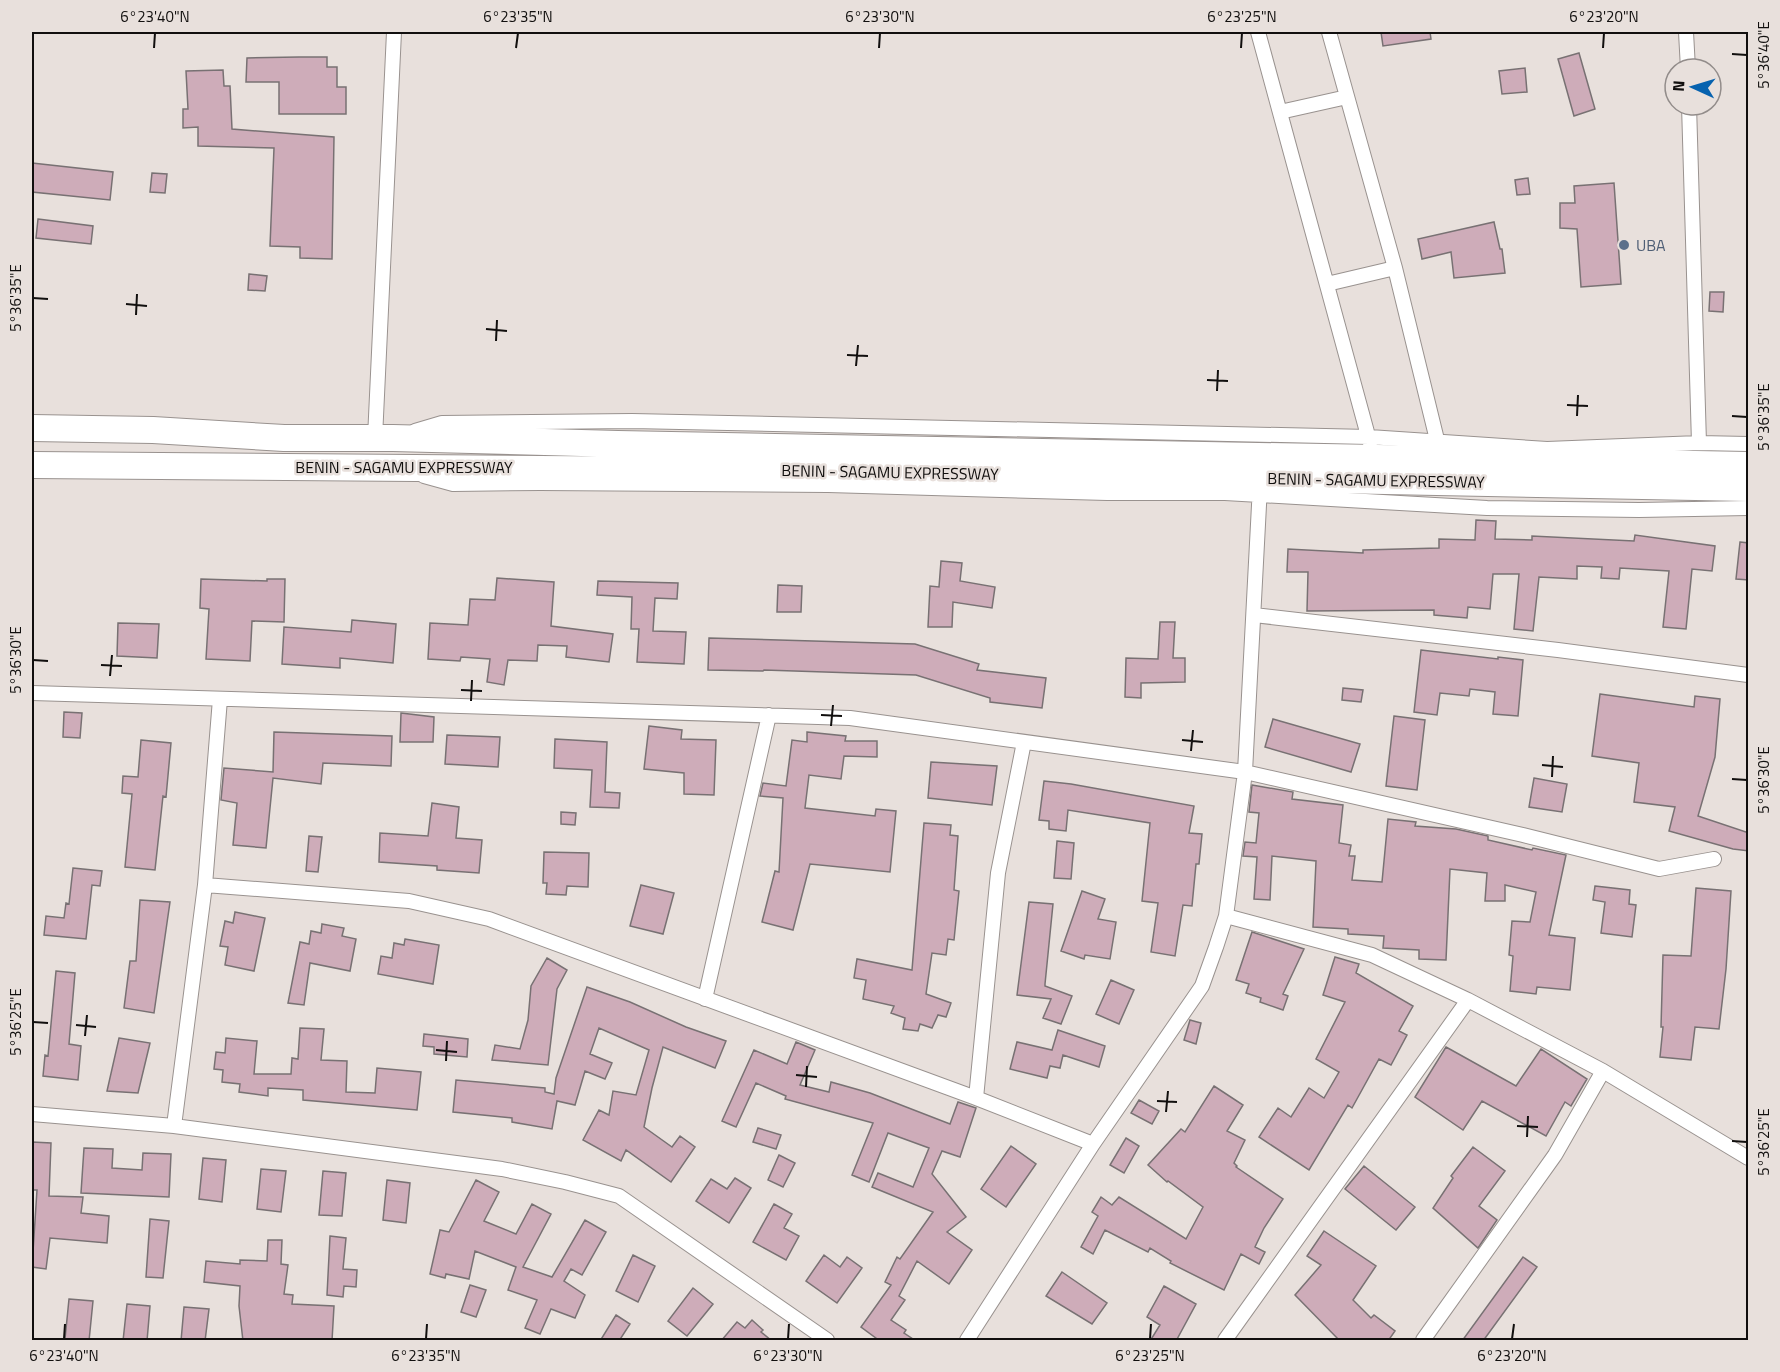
<svg xmlns="http://www.w3.org/2000/svg" width="1780" height="1372" font-family="'Titillium Web',sans-serif">
  <style>
    .building { fill: #ceacb9; stroke: #787173; stroke-width: 1.5 }
    .lines { fill: none; stroke-linecap: round; stroke-linejoin: round }
    .street-casing { stroke: #99928f; stroke-width: 16 }
    .highway-casing { stroke: #99928f; stroke-width: 28 }
    .street { stroke: #fff; stroke-width: 14 }
    .highway { stroke: #fff; stroke-width: 26 }
    .ticks { fill: none; stroke: #110f0e; stroke-width: 2 }
    .service-dot { fill: #5c6f8a; stroke: #e8e0dc; stroke-width: 2 }
    .labels { text-anchor: middle; dominant-baseline: central; stroke-width: 5; stroke-linejoin: round; paint-order: stroke }
    .service-label { font-size: 16px; fill: #4e5e75; stroke: #e8e0dc; text-anchor: start }
    .street-label { font-size: 16px; fill: #110f0e; stroke: #e8e0dc }
    .neatline { fill: none; stroke: #110f0e; stroke-width: 2 }
    .ticks-label { font-size: 15px; text-anchor: middle; fill: #110f0e }
  </style>
  <rect width="100%" height="100%" fill="#e8e0dc"/>
  <!-- building -->
  <path class="building" d="M1381,32H1430L1431,39L1383,46Z
    M1579,53L1595,109L1574,116L1558,59Z
    M299,57H327V67H337V87H346V114H279V82H246L247,58Z
    M1525,68L1527,92L1502,94L1499,71Z
    M223,70L224,86H230L232,129L334,137L332,259L300,258V247L270,246L274,148L198,146V127L183,128V109H188L186,71Z
    M32,163L113,172L110,200L32,192Z
    M152,173L167,174L165,193L150,192Z
    M1528,178L1530,194L1517,195L1515,180Z
    M1614,183L1621,284L1581,287L1577,229L1560,228V203H1575L1574,186Z
    M38,219L93,226L91,244L36,238Z
    M1494,222L1500,249H1502L1505,273L1454,278L1451,252L1422,259L1418,239Z
    M249,274L267,276L265,291L248,290Z
    M1710,292H1724L1723,312L1709,311Z
    M1476,520L1496,521L1495,539L1532,540V536L1634,541L1635,535L1715,546L1712,571L1692,569L1686,629L1663,627L1669,571L1620,568L1619,579L1601,578L1602,567L1577,566V579L1539,577L1533,631L1514,629L1519,574H1493L1490,609L1468,607L1467,618L1434,615V610L1307,611L1308,572H1287L1288,549L1363,553V550L1439,548V539L1475,540Z
    M1740,542L1749,543V580L1736,579Z
    M941,561L962,563L960,581L995,587L992,608L953,602L952,627H928L930,586L939,587Z
    M497,578L554,582L551,626L613,634L609,662L566,657L567,646L538,645L537,661L508,660L504,685L487,682L490,659L461,657L460,661L428,659L430,623L468,625L470,599L495,600Z
    M201,579L267,581V579H285L284,622L252,621L250,661L206,659L209,609L200,608Z
    M598,581L678,583L677,599L655,598L653,631L686,632L684,664L637,662L639,629H631L632,597L597,595Z
    M778,585L802,586L801,612H777Z
    M352,620L396,624L393,663L340,658V668L282,664L284,627L351,632Z
    M1160,622H1175L1173,658H1185V682L1141,683V698L1125,697L1126,658L1158,659Z
    M118,623L159,624L157,658L117,656Z
    M709,638L915,644L979,664L977,670L1046,678L1042,708L990,702V698L916,675L764,670L763,671L708,670Z
    M1421,650L1498,659V657L1523,660L1518,716L1493,714L1495,692L1470,689L1469,696L1440,693L1437,715L1414,712Z
    M1343,688L1363,690L1361,702L1342,700Z
    M1600,694L1694,707L1695,696L1720,699L1715,757L1698,816L1749,833V851L1733,849L1669,831L1675,807L1634,802L1639,763L1592,756Z
    M64,712L82,713L80,738L63,737Z
    M401,713L434,717L433,742H400Z
    M1394,716L1425,720L1417,790L1386,786Z
    M1273,719L1360,744L1351,772L1265,747Z
    M649,726L682,730L681,739L716,740L714,795L684,794V773L644,769Z
    M274,732L392,736L391,766L323,763L321,784L273,778L266,848L233,845L237,803L221,800L224,768L273,772Z
    M807,732L846,736L845,741H877V757L844,756L841,779L809,775L805,808L875,816L876,809L896,811L890,872L810,864L793,930L762,922L775,871L779,872L783,798L760,796L763,783L786,786L792,740L807,742Z
    M447,735L500,737L498,767L445,764Z
    M555,739L607,742L605,792L620,793L619,808L590,807L592,770L554,768Z
    M141,740L171,743L166,797L163,796L155,870L125,867L132,794L122,793L123,776L138,777Z
    M931,762L997,766L992,805L928,798Z
    M1534,778L1567,784L1562,812L1529,807Z
    M1044,781L1071,784L1194,806L1189,833L1202,834L1199,864H1196L1192,906L1183,905L1175,956L1151,952L1158,903L1142,901L1150,823L1068,810L1066,831L1049,829V821L1039,820Z
    M1252,785L1293,792L1292,799L1343,805L1339,843L1351,845L1349,856H1355L1352,880L1382,882L1388,819L1416,822L1415,826L1456,829L1488,836V840L1532,850L1533,848L1566,855L1549,935L1575,938L1570,990L1537,987L1536,994L1510,991L1513,956L1509,955L1512,921L1530,922L1536,892L1505,885V901H1485L1487,873L1450,869L1446,960L1419,959V950L1383,948L1384,936L1348,934V929L1313,927L1316,861L1272,856L1270,900L1254,899L1257,857L1243,856L1245,842L1256,843L1259,813L1249,812Z
    M432,803L459,807L456,838L482,840L479,873L437,870V866L379,862L380,833L428,836Z
    M561,812L576,813L575,825L561,824Z
    M924,823L951,825L950,835L958,836L954,890L959,891L954,940L948,939L946,955L932,953L926,994L951,1003L946,1017L938,1015L932,1028L920,1024L918,1031L903,1029L905,1018L891,1013L894,1006L863,999L866,980L854,978L857,959L912,970Z
    M309,836L322,837L318,872L306,871Z
    M1057,841L1074,843L1071,879L1054,878Z
    M544,852L589,853L588,887L567,886L566,895L546,894L547,883H543Z
    M73,868L102,871L100,886L92,885L86,939L44,935L46,916L64,918L66,903L69,904Z
    M641,885L674,893L663,934L630,926Z
    M1595,886L1630,890L1629,904L1636,905L1632,937L1601,933L1605,902L1593,900Z
    M1696,888L1731,891L1726,969L1719,1029L1695,1027L1691,1060L1660,1057L1663,1027H1661L1663,955L1691,956Z
    M1082,891L1105,899L1098,919L1116,922L1110,959L1085,955L1084,959L1061,951Z
    M140,900L170,902L154,1013L124,1008L130,961H136Z
    M1029,902L1053,904L1045,984V986L1072,996L1061,1024L1043,1018L1051,999L1017,995Z
    M235,912L265,918L254,971L225,965L228,947L220,946L225,921L233,923Z
    M322,924L344,928L342,936L356,939L350,971L310,963L304,1005L288,1003L300,942L309,944L311,931L321,933Z
    M1252,932L1304,949L1283,994L1288,996L1283,1010L1260,1002L1261,998L1246,993L1249,984L1236,980Z
    M405,939L439,945L433,984L378,974L381,956L392,958L394,943L404,945Z
    M1335,957L1359,964L1356,973L1413,1006L1399,1031L1407,1035L1391,1065L1379,1059L1352,1108L1348,1105L1309,1170L1259,1137L1278,1108L1291,1117L1309,1088L1324,1098L1339,1072L1316,1059L1345,1002L1323,995Z
    M547,958L567,970L557,989L548,1065L492,1060L495,1045L520,1049L528,1020L531,986Z
    M56,971L75,973L69,1044L81,1046L78,1080L43,1076L45,1055L48,1056Z
    M1111,980L1134,990L1119,1024L1096,1014Z
    M587,987L630,1002L686,1027L726,1041L715,1068L663,1047L652,1088L644,1127L672,1147L680,1136L695,1147L671,1182L626,1150L621,1161L583,1140L599,1110L609,1115L613,1091L636,1095L649,1050L599,1028L590,1054L612,1063L605,1079L585,1071L575,1105L557,1101L552,1129L512,1122V1118L453,1112L456,1080L545,1088V1092L554,1094L556,1078Z
    M1190,1020L1201,1023L1196,1044L1184,1040Z
    M300,1028L324,1029L321,1060L347,1061L346,1092L375,1093L377,1068L421,1072L417,1110L303,1100V1090L268,1088V1096L239,1092L240,1084L222,1082L223,1070L214,1069L216,1052L225,1053L226,1038L257,1041L254,1074H291L292,1058L298,1059Z
    M1058,1030L1105,1046L1099,1067L1063,1055L1060,1068L1050,1066L1047,1078L1010,1069L1017,1042L1052,1050Z
    M424,1034L468,1039L467,1057L434,1054V1047L423,1046Z
    M119,1038L150,1043L138,1093L107,1091Z
    M796,1042L815,1050L800,1085L829,1092L831,1082L870,1093L950,1124L958,1102L976,1108L960,1157L942,1151L932,1174L966,1217L947,1232L972,1250L949,1284L917,1261L899,1296L905,1300L891,1320L906,1330L904,1333L916,1341H880L861,1327L891,1285L885,1282L897,1257L900,1259L933,1212L872,1187L878,1173L913,1187L929,1148L888,1133L869,1182L852,1175L873,1123L785,1099L786,1096L756,1083L736,1127L722,1121L754,1050L787,1064Z
    M1446,1047L1516,1086L1541,1049L1587,1079L1571,1106L1565,1102L1546,1136L1482,1101L1463,1130L1415,1097Z
    M1214,1086L1243,1105L1227,1131L1245,1140L1234,1163L1237,1166L1236,1167L1283,1199L1264,1228L1255,1247L1265,1252L1259,1264L1241,1254L1224,1290L1170,1263L1171,1261L1150,1248L1148,1252L1105,1230L1093,1254L1081,1247L1098,1216L1092,1212L1101,1197L1112,1205L1119,1197L1186,1239L1203,1207L1168,1181L1167,1182L1148,1165L1181,1129L1185,1132Z
    M1139,1100L1159,1111L1152,1124L1131,1113Z
    M758,1128L781,1135L776,1149L753,1142Z
    M1126,1138L1139,1146L1124,1173L1110,1165Z
    M32,1142L51,1143L49,1196L83,1197L81,1213L109,1216L107,1243L50,1238L46,1269L32,1267L37,1190H32Z
    M1011,1146L1036,1164L1006,1207L981,1189Z
    M1473,1147L1505,1171L1479,1206L1497,1220L1478,1248L1433,1208L1453,1178L1451,1176Z
    M84,1148L113,1149L112,1168L142,1170L143,1153L171,1154L169,1197L81,1193Z
    M779,1155L795,1163L783,1187L768,1180Z
    M203,1158L226,1160L222,1202L199,1199Z
    M1364,1166L1415,1207L1396,1230L1345,1189Z
    M261,1169L286,1171L281,1212L257,1209Z
    M323,1171L346,1173L342,1216L319,1215Z
    M735,1178L751,1188L729,1223L696,1201L711,1179L727,1189Z
    M387,1180L410,1183L406,1223L383,1220Z
    M476,1180L499,1192L484,1221L516,1234L532,1204L551,1214L523,1267L552,1277L585,1220L606,1232L582,1275L571,1269L564,1281L585,1295L575,1318L551,1309L540,1334L525,1328L537,1300L508,1290L516,1267L475,1251L469,1279L446,1274L445,1278L430,1274L440,1230L449,1232Z
    M774,1204L792,1214L784,1228L799,1236L786,1260L753,1242Z
    M150,1219L169,1221L163,1278L146,1277Z
    M1324,1231L1376,1266L1353,1300L1371,1318L1374,1315L1395,1331L1388,1341H1340L1295,1295L1321,1265L1307,1256Z
    M330,1236L346,1238L343,1269L357,1270L356,1287L344,1286L343,1297L327,1295Z
    M268,1240H282L281,1264L288,1265L284,1294L293,1295L292,1304L334,1306L332,1341H243L239,1306L240,1286L204,1282L206,1261L240,1264V1260L267,1261Z
    M633,1255L655,1266L638,1302L616,1291Z
    M824,1255L840,1267L847,1257L862,1268L837,1303L806,1281Z
    M1523,1257L1537,1267L1483,1341H1462Z
    M1062,1272L1107,1303L1092,1324L1046,1296Z
    M470,1285L486,1290L476,1317L461,1312Z
    M1164,1286L1196,1304L1176,1341H1150L1160,1325L1147,1317Z
    M693,1288L713,1304L687,1336L668,1321Z
    M69,1299L93,1301L89,1341L65,1339Z
    M127,1304L150,1306L147,1341H123Z
    M184,1307L209,1309L205,1341H181Z
    M616,1315L630,1324L619,1341H600Z
    M752,1320L763,1330L761,1332L772,1341H721L737,1322L745,1328Z"/>
  <g class="lines">
    <!-- street casing -->
    <g class="street-casing">
      <path id="street" d="M1258,32L1370,443
        M1329,32L1395,268L1439,448
        M1686,32L1688,69
        M1689,105L1699,443
        M1280,112L1347,97
        M1327,284L1395,268
        M415,431L442,423L632,421L1369,437L1547,449L1699,443L1748,444
        M375,438L394,32
        M424,476L453,484L540,483L828,485L1107,493H1225L1487,508L1639,510L1748,508
        M1254,615L1558,650L1748,675
        M32,693L850,718L1245,772L1523,835L1659,869L1714,859
        M220,699L205,885L174,1126L502,1169L565,1182L619,1196L827,1340
        M205,885L409,901L489,919L976,1098L1093,1144
        M1226,916L1372,955L1468,1000L1603,1071L1748,1158
        M705,999L769,715
        M976,1098L998,873L1024,742
        M32,1114L174,1126
        M967,1340L1093,1144L1202,986L1216,947L1226,916L1245,772L1260,486
        M1225,1340L1468,1000
        M1423,1340L1555,1155L1603,1071"/>
    </g>
    <!-- highway casing -->
    <g class="highway-casing">
      <path id="highway" d="M32,428L153,430L284,438H393L618,444L1748,465
        M32,465L912,472L1748,488"/>
    </g>
    <!-- street -->
    <use href="#street" class="street"/>
    <!-- highway -->
    <use href="#highway" class="highway"/>
  </g>
  <!-- ticks -->
  <path class="ticks" d="M154,48L155,33M516,48L518,33M879,48L880,33M1241,48L1242,33M1603,48L1604,33M1732,54L1747,55M33,298L48,299M126,304L147,306M136,315L137,294M486,329L507,331M496,341L497,320M847,355L868,356M856,366L858,345M1207,380L1228,381M1217,391L1218,370M1567,405L1588,406M1577,416L1578,395M1732,416L1747,417M33,660L48,661M101,665L122,666M110,676L112,655M461,690L482,691M471,701L472,680M821,715L842,716M831,726L833,705M1182,740L1203,742M1191,751L1193,730M1542,765L1563,767M1552,777L1553,756M1732,779L1747,780M33,1022L48,1023M76,1025L96,1027M85,1036L87,1015M436,1050L457,1052M446,1061L447,1041M796,1075L817,1077M806,1087L807,1066M1157,1101L1177,1102M1166,1112L1168,1091M1517,1126L1538,1127M1527,1137L1528,1116M1732,1141L1747,1142M64,1339L65,1324M426,1339L427,1324M788,1339L789,1324M1150,1339L1151,1324M1512,1339L1514,1324"/>
  <!-- markers -->
  <circle class="service-dot" cx="1624" cy="245" r="6"/>
  <g class="labels">
    <!-- service labels -->
    <g class="service-label">
      <text x="1636" y="245">UBA</text>
    </g>
    <!-- street labels -->
    <g class="street-label">
      <text x="404" y="467">BENIN - SAGAMU EXPRESSWAY</text>
      <text transform="translate(890 472) rotate(1)">BENIN - SAGAMU EXPRESSWAY</text>
      <text transform="translate(1376 480) rotate(1)">BENIN - SAGAMU EXPRESSWAY</text>
    </g>
  </g>
  <!-- border -->
  <rect width="1780" height="1372" fill="none" stroke="#e8e0dc" stroke-width="66"/>
  <!-- north arrow -->
  <g transform="translate(1693 87) rotate(274)"><circle r="28" fill="#e8e0dc" stroke="#928c8a" stroke-width="1.5"/>
  <path d="M0-4.5L10 22L0 15L-10 22Z" fill="#0662af"/>
  <text y="-9" font-size="16" font-weight="bold" text-anchor="middle" fill="#110f0e">N</text>
  </g>
  <rect x="33" y="33" width="1714" height="1306" class="neatline"/>
  <g class="ticks-label">
    <text x="155" y="22">6°23'40"N</text>
    <text x="518" y="22">6°23'35"N</text>
    <text x="880" y="22">6°23'30"N</text>
    <text x="1242" y="22">6°23'25"N</text>
    <text x="1604" y="22">6°23'20"N</text>
    <text transform="translate(1764 55) rotate(-90)" y="5">5°36'40"E</text>
    <text transform="translate(16 298) rotate(-90)" y="5">5°36'35"E</text>
    <text transform="translate(1764 417) rotate(-90)" y="5">5°36'35"E</text>
    <text transform="translate(16 660) rotate(-90)" y="5">5°36'30"E</text>
    <text transform="translate(1764 780) rotate(-90)" y="5">5°36'30"E</text>
    <text transform="translate(16 1022) rotate(-90)" y="5">5°36'25"E</text>
    <text transform="translate(1764 1142) rotate(-90)" y="5">5°36'25"E</text>
    <text x="64" y="1361">6°23'40"N</text>
    <text x="426" y="1361">6°23'35"N</text>
    <text x="788" y="1361">6°23'30"N</text>
    <text x="1150" y="1361">6°23'25"N</text>
    <text x="1512" y="1361">6°23'20"N</text>
  </g>
</svg>
